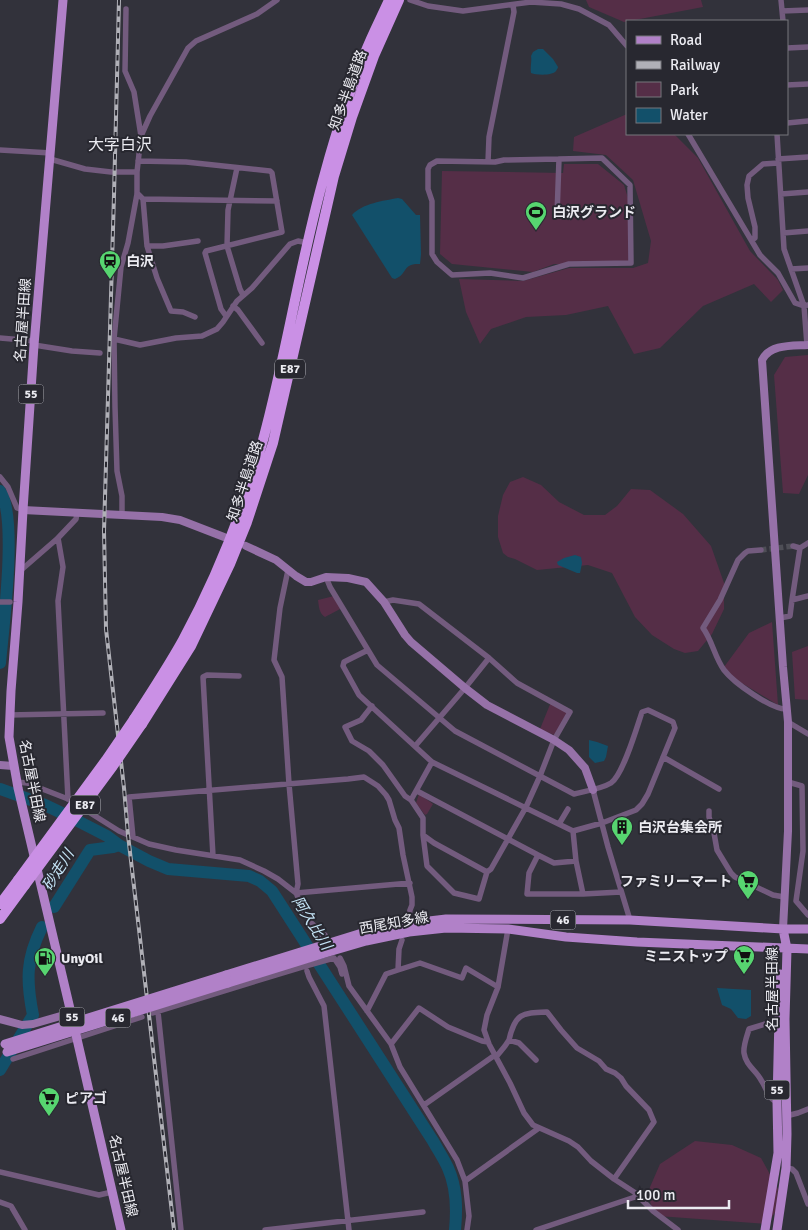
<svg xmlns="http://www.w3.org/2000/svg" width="808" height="1230" font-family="Signika,'Noto Sans JP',sans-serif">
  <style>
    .green { fill: #552e47 }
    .water { fill: #12506a }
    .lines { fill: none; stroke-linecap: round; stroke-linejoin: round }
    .river { stroke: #12506a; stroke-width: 12 }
    .street-tunnel { stroke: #4e4e56; stroke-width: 5.5; stroke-dasharray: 5.5 3; stroke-linecap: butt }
    .street { stroke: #735b7e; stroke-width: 5.5 }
    .secondary { stroke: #9671a8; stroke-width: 8 }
    .primary { stroke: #b181c8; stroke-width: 9 }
    .highway { stroke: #ca90e5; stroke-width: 10 }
    .rail-casing { stroke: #b0b0b7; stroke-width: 4 }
    .rail { stroke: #282830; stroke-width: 2; stroke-dasharray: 5.5; stroke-linecap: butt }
    .primary-bridge { stroke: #b181c8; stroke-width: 9 }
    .highway-bridge { stroke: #ca90e5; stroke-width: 10 }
    .labels { text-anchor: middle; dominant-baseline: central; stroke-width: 4; stroke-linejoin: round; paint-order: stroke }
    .shield { fill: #282830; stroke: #b0b0b7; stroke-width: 1 }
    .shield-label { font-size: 12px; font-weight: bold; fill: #ebebf1 }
    .street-label { font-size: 14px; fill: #ebebf1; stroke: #282830 }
    .poi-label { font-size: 14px; font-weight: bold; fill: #ebebf1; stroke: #282830; text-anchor: start }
    .water-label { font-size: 15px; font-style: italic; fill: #c6e6f8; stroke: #282830 }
    .quarter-label { font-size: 16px; fill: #ebebf1; stroke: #282830 }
  </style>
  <rect width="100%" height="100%" fill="#32323b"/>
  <!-- green -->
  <path class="green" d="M586,0H701L703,7L624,22L589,7Z
    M627,114V134H674L698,158L750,251L778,280L783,290L771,302L754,284L703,306L660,348L634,354L608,306L566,315L526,317L491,329L480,344L466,312L459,279L523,281L569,268H633L648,263L651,241L633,180L606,155L573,151L574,137Z
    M564,164H598L624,185L631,208L632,264H554L533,272L452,264L440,254L442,171L563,173Z
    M808,355V475L799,494L783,493L774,375L785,357Z
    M523,477L541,485L559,502L584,515H605L617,506L631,489L650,490L683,514L711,546L724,583V609L712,634L698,651L685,653L674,649L652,635L635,617L612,573L588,565L537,570L515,559L508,557L503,553L498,537V516L503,495L510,482Z
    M334,596L342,608L325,617C319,613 319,607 318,600Z
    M772,622L778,705L735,679L724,667L749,633Z
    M808,646V700L795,699L792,652Z
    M551,702L570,712L554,735L540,729Z
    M419,794L433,804L427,814L425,815L416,803Z
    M695,1141L732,1145L761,1158L778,1189L776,1211L772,1217L767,1224L658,1216L652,1207L647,1194L660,1164Z"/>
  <!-- water -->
  <path class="water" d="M538,49H543L553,59L558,67C558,68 557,69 556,71C552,76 536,75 531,73C530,67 532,61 531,56L533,52Z
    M398,198L402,199L416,215H420L421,254L420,264C402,263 408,274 395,279L392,278L352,215C363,203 383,201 398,198Z
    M575,555L581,557L582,563L580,573H577L558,565L557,562L564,558Z
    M589,740L597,742L608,746L606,757L604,761L595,763L589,757Z
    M717,988L751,990V1016L746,1019L738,1018L731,1009L722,1005Z"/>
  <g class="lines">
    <!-- river -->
    <path class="river" d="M0,491C18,516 3,629 0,663
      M0,789L45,805L68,816L107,836L119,845L149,861L168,869L249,876L260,881L272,891L433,1141C438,1150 444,1159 448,1168C457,1188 457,1209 455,1230
      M54,907L90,850L113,847L119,845
      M0,1070L33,1015C26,980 26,959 42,927"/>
    <!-- street-tunnel -->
    <path class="street-tunnel" d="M761,550L793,546"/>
    <!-- street -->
    <path class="street" d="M410,0L428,6L463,11L531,2L561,4L579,9L609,25L627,46
      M781,0L783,21
      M126,9L125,71L134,92L141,136
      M782,11L808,10
      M787,48L808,47
      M787,85L808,84
      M787,123L808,121
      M688,134L760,255L778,273L795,303L804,306L808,305
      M777,134L784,249L804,306L807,345
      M0,150L51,153
      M50,159L85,169L111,172H137
      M778,159L808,157
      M138,161L186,162L270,171L272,173L282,232L206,251L205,253L221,309L226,316
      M488,162L489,137L514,12L513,5
      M237,168L228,210L227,246L240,289L243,295
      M137,193L143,199L147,246L157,278L171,311L183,312L195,317
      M781,194L808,192
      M143,199L277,201
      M557,215L559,159L504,160L495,162L437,161L430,165L428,169V189L432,201V254L437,262L452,275L490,273L523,278L569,264L631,263L630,185L602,158L559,159
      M783,233L808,231
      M752,240L755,238V227L748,198L747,185L749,176L763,164L778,163
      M147,246H163L198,241
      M791,269L808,268
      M233,306L238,310L262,343
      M0,338L35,341
      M114,339L140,345L176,338L202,336L217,329L223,322L237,301L252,288L290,244L298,241L303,242
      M34,345L72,351L100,353
      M0,477L8,487L17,508L23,510
      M122,514V496L117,471L115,407L114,339L121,267L128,243L137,194V172L141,136L150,116L188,48L196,41L257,14L277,0
      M58,538L63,567L58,601L68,799
      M793,546L800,548L808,543
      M761,550L748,551L745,553L738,560L720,600L703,628C712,640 715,658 724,670C734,683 771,709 786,709
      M288,570L280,608L274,660L282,677L289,784L298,884L296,893
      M20,571L58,538L76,519L77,513
      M326,577L330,587L368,650L344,662L343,666L359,695L432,762L573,831L602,823L636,810L642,804L648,794L675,728L673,722L648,710L642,712C637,727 623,775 611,783C601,789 586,791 574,794L455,731L377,665L368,650
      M792,600L800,548
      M0,602H10
      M780,618L790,616L792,600L808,596
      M372,706L361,720L345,727L352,741L369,751L383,765L405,796L411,800L423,818V835L434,843L487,872L491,869L526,807L540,776L554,740L570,712L517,683L489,658L419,604L393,600L384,602
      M9,715L103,713
      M788,722L808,734
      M416,745L465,688L489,658
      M663,757L719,789
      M17,782L27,783L68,799L119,831L149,844L176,850L240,860L264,871L278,879L296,893L308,920L325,935
      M788,782L802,786L803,851L796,901L808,915
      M593,790L608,847L630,920
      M417,791L538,855L529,873L527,894H583L621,892
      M411,800L432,762
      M709,811V817L714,833L717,850L731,873L735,877L773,895L784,897
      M559,824L568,809
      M573,831L576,861L583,894
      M423,835L427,866L454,893L479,899L487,872
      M133,837L129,797L348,779L364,777L378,786L386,795L389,800L395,820L399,828L403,855L412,897V905L410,910L409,916
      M538,855L554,863L576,861
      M213,856L203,677L207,675L239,676
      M296,893L410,883
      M311,924L320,940
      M508,929L498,987L487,1015L484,1030L489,1044L510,1083L524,1113L533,1125L569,1141L578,1147L591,1161L614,1179L634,1192L653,1211L678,1230
      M340,958L344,966L349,986L391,1044L400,1067L457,1160L465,1181L469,1216L467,1230
      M398,970L420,963L462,978L466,968L498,987
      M307,971L309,977L324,1006L349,1230
      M367,1011L386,974L398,970L399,949L402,940
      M158,1012L181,1230
      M152,1013L302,967L334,958L340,967L342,974
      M509,1040C515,1013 522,1013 547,1012L561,1030L577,1048L599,1061L606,1069L615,1073L621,1078L626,1086L649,1110L654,1122L614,1179
      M391,1044L419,1008L448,1027L482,1041L488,1042
      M496,1057L505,1046L509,1040L519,1043L536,1060
      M13,1059L142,1017
      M777,1102C767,1098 767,1088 761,1080C756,1070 746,1066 744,1053C743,1046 747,1036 749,1029L778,1020
      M424,1105L495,1055
      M786,1116L798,1113L808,1109
      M786,1168L792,1169L796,1173L808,1204
      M0,1172L99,1195L112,1192
      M465,1181L539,1128
      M0,1202L11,1206L25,1230
      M265,1230L423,1212
      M536,1230L638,1196"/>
    <!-- secondary -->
    <path class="secondary" d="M23,510L162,517L180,520L224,537
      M246,546L276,560L296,576L306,582H311L326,577L348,578L366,582L384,602L405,635L411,642L465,688L487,705L554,740L569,750L585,768L593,790
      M0,765L13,766
      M783,929L788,831V722L783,667L762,360C770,344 792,346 808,345
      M0,1019L22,1025L33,1024L71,1013"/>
    <!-- primary -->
    <path class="primary" d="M63,0L34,345L23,510L18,602L11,691L9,737L18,788L71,1013L121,1230
      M226,975L362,933L404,924L446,919L630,920L783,929H808
      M228,983L325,953L366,941L409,932L446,928L508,929L566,937L637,942L808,949
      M765,1230L778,1153L777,1102L780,974
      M777,1230L786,1168L787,1134L785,1019L787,949L783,929"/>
    <!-- highway -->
    <path class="highway" d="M134,719C151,693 168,667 183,640C217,577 244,509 263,440C287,352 300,261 325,173C336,133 349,92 365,53C372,35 381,18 389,0
      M142,724L191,646L230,564L247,522L273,443L334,176L352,117L374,56L399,0
      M0,904L18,880
      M0,919L25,885"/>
    <!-- rail casing -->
    <g class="rail-casing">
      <path id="rail" d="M119,0L114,195L104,531L106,629L124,788L128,835L174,1230"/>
    </g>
    <!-- rail -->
    <use href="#rail" class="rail"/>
    <!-- primary-bridge -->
    <path class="primary-bridge" d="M5,1044L226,975
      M7,1052L228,983"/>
    <!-- highway-bridge -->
    <path class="highway-bridge" d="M18,880L106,760L134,719
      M25,885L113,766L142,724"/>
  </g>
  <!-- icons -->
  <defs>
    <g id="stadium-pin" transform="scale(1.125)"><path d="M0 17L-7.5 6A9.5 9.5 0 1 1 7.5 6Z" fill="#57d570" stroke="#282830"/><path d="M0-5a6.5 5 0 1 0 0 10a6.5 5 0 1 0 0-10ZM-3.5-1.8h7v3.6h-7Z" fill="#111"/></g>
    <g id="station-pin" transform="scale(1.125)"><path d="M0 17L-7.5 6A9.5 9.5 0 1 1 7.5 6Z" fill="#57d570" stroke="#282830"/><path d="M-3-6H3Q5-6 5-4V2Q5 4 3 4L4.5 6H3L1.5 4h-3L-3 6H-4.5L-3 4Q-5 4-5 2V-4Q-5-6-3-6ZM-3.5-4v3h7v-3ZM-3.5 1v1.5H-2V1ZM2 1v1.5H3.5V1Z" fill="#111"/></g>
    <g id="building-pin" transform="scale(1.125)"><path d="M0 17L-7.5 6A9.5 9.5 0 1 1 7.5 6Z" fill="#57d570" stroke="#282830"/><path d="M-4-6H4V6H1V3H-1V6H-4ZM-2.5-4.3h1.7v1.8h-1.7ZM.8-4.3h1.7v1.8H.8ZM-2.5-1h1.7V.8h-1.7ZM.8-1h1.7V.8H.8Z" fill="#111"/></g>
    <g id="supermarket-pin" transform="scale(1.125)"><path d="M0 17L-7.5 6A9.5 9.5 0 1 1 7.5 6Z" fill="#57d570" stroke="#282830"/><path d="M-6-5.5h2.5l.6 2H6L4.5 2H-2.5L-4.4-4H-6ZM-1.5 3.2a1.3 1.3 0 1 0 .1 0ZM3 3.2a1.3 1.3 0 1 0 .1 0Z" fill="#111"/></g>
    <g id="fuel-pin" transform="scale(1.125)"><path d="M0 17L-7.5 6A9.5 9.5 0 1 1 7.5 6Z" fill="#57d570" stroke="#282830"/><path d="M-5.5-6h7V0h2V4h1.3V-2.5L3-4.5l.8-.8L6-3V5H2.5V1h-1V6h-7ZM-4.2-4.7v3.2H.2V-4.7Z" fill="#111"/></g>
  </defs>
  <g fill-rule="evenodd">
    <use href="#stadium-pin" x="536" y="212"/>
    <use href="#station-pin" x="110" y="261"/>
    <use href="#building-pin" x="622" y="827"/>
    <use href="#supermarket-pin" x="748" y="881"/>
    <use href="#supermarket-pin" x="744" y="956"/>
    <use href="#fuel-pin" x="45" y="958"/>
    <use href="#supermarket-pin" x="49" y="1098"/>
  </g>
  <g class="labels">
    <!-- shield labels -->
    <g class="shield">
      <rect x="275" y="359.5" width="30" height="19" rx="4"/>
      <rect x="18.5" y="384.5" width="25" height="19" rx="4"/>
      <rect x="70" y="795.5" width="30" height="19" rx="4"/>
      <rect x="550.5" y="910.5" width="25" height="19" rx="4"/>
      <rect x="59.5" y="1007.5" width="25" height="19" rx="4"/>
      <rect x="105.5" y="1008.5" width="25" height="19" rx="4"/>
      <rect x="764.5" y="1080.5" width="25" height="19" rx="4"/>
    </g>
    <g class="shield-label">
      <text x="290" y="369">E87</text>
      <text x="31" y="394">55</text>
      <text x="85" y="805">E87</text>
      <text x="563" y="920">46</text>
      <text x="72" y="1017">55</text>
      <text x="118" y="1018">46</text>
      <text x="777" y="1090">55</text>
    </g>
    <!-- street labels -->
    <g class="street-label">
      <text transform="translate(348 90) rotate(-70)">知多半島道路</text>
      <text transform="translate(23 320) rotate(-86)">名古屋半田線</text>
      <text transform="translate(245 481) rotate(-72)">知多半島道路</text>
      <text transform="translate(32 781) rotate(79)">名古屋半田線</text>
      <text transform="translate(394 923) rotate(-10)">西尾知多線</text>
      <text transform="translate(772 989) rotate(-90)">名古屋半田線</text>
      <text transform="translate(123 1176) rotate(77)">名古屋半田線</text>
    </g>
    <!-- poi labels -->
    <g class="poi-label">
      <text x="552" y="212">白沢グランド</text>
      <text x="126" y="261">白沢</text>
      <text x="638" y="827">白沢台集会所</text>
      <text x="732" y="881" text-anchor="end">ファミリーマート</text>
      <text x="728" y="956" text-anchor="end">ミニストップ</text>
      <text x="61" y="958">UnyOil</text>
      <text x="65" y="1098">ピアゴ</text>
    </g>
    <!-- water labels -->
    <g class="water-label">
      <text transform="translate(58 870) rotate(-58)">砂走川</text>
      <text transform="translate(312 923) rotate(58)">阿久比川</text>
    </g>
    <!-- quarter labels -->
    <g class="quarter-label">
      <text x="120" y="145">大字白沢</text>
    </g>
  </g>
  <!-- legend -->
  <rect x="626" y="20" width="162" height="115" fill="#282830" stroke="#76767d"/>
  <rect x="636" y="36" width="25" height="8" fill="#b181c8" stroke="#76767d"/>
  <text x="670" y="45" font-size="15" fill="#ebebf1">Road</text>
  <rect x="636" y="61" width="25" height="8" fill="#b0b0b7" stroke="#76767d"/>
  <text x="670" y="70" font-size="15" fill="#ebebf1">Railway</text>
  <rect x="636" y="82" width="25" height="15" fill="#552e47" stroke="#76767d"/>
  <text x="670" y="95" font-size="15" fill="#ebebf1">Park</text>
  <rect x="636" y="108" width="25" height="15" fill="#12506a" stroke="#76767d"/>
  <text x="670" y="120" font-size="15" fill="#ebebf1">Water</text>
  <!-- scale -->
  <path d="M628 1200v8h101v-8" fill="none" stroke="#ebebf1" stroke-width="2.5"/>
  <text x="636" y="1200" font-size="15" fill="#ebebf1" stroke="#282830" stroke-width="4" paint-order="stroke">100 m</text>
</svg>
